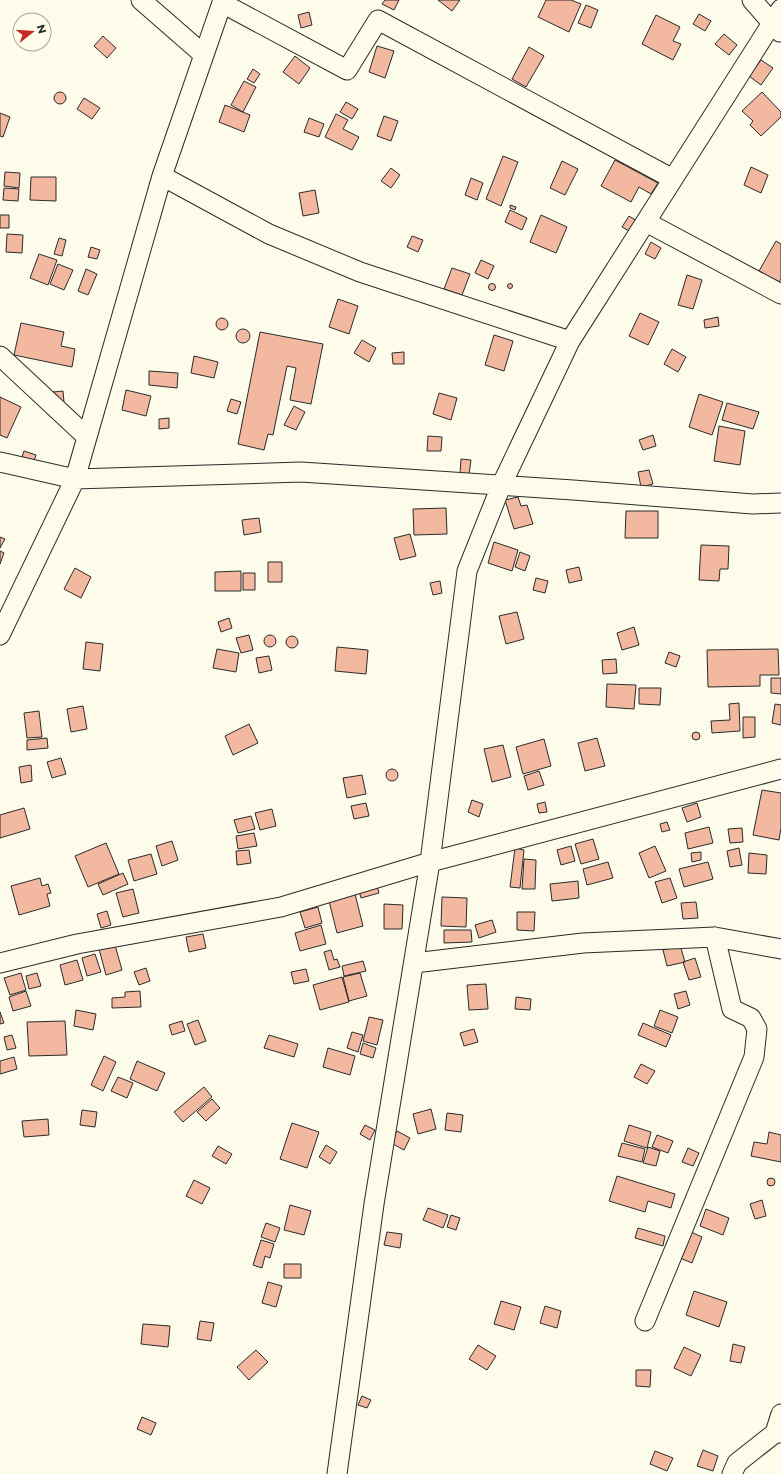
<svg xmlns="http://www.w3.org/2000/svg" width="781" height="1474" font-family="Montserrat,sans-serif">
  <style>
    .building { fill: #f2b8a0; stroke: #2b2b2b }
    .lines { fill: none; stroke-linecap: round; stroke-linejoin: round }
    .minor-casing { stroke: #2b2b2b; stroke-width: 21 }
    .minor { stroke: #fdfbea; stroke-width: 19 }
  </style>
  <rect width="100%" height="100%" fill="#fdfbea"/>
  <!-- building -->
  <path class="building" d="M385,0H399L394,10L382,4Z
    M438,0H460L452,11Z
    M546,0H571L581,4L569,32L538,17Z
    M586,5L598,10L591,28L578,23Z
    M309,12L312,25L301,28L298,15Z
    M699,14L711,21L705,31L693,24Z
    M656,15L680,27L673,41L681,44L673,60L642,44Z
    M724,34L737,45L729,55L715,44Z
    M103,36L116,48L107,58L94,46Z
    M377,46L394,51L385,78L369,72Z
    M529,47L544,56L526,87L512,79Z
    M295,56L310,68L299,84L283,72Z
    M761,60L773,68L761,85L749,76Z
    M253,69L260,74L254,83L247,79Z
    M244,81L256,87L243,112L231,105Z
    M54 98a6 6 0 1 1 12 0a6 6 0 1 1-12 0Z
    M762,92L781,112V117L761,136L750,125L753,121L742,111Z
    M84,98L100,108L92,119L77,109Z
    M346,102L358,109L352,119L340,112Z
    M225,105L250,115L244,132L219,122Z
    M0,113L10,117L3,137L0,136Z
    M336,114L348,120L343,129L359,137L352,150L325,137Z
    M384,116L398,121L391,141L377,136Z
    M309,118L324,124L319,137L304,132Z
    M503,156L518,162L501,206L486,199Z
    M615,160L658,183L651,194L639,187L631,202L601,186Z
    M562,161L578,169L565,195L550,188Z
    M751,167L768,175L761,193L744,185Z
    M391,168L400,175L391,188L381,181Z
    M5,172L20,173L19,188L4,186Z
    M31,177H56V201L30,200Z
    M471,178L483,183L477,200L465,195Z
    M4,188L19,189L18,201L3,200Z
    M315,190L319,213L303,216L299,193Z
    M510,205L516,207L515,210L510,208Z
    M510,210L527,218L522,230L505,222Z
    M0,215H9V228H0Z
    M541,215L567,227L556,253L530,242Z
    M629,216L637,221L631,232L622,227Z
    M7,234L23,235L22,253L6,252Z
    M412,236L423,240L418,252L407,247Z
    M59,238L66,240L62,256L54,254Z
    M776,241L781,244V279L779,282L759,271Z
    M651,242L661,248L655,259L645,254Z
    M91,247L100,250L97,259L88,257Z
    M39,254L57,260L48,285L30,278Z
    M481,260L494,266L488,279L475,273Z
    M58,264L73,270L64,290L50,284Z
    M452,268L470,274L462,295L444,289Z
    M86,269L97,274L88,295L78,291Z
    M687,275L702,280L693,309L678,305Z
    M488.5 287a3.5 3.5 0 1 1 7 0a3.5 3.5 0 1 1-7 0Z
    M507.5 286a2.5 2.5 0 1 1 5 0a2.5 2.5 0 1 1-5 0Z
    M338,299L358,306L349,334L329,327Z
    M640,313L659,322L648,345L629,336Z
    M718,317L719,326L705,328L704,320Z
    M216 324a6 6 0 1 1 12 0a6 6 0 1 1-12 0Z
    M21,323L64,332L61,346L75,349L72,367L14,355Z
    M236 336a7 7 0 1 1 14 0a7 7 0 1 1-14 0Z
    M260,332L323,344L311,404L290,400L296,368L287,366L273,435L268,434L264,450L238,444Z
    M494,335L513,341L504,371L485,365Z
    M362,340L376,348L369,362L354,353Z
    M672,349L686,357L678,372L664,364Z
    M404,352V364H393L392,353Z
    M194,356L218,362L214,378L191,373Z
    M149,371L178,373L177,388L149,385Z
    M126,390L151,396L146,416L122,410Z
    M63,391L64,402H54L53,392Z
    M439,393L457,398L451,420L433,414Z
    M699,394L723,402L712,435L689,427Z
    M0,397L21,407L7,438L0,435Z
    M231,399L241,402L237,414L227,411Z
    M727,403L759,412L753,429L722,420Z
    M294,406L305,412L296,430L284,425Z
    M169,418V428L159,429V419Z
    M719,426L745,431L740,465L714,461Z
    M653,435L656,446L643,450L639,440Z
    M428,436L442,437L441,451H427Z
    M24,451L36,455L32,467L20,463Z
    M461,459L471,460L469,475L460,474Z
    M649,470L653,484L641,487L638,472Z
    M518,497L521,506L527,505L533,524L514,529L505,500Z
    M446,508L447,534L414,535L413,509Z
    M626,511H658V538H625Z
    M259,518L261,532L244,535L242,520Z
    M410,534L416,556L400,560L394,538Z
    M0,537L5,539L0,548Z
    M494,542L518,550L512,571L488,563Z
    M701,545L729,546L728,569H720L719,581L699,580Z
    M0,551L4,553L0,564Z
    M520,552L530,556L525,571L515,567Z
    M268,562H282V582H268Z
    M579,567L582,580L569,583L566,570Z
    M75,568L91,577L81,598L64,589Z
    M241,571V591H215V572Z
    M243,573H255V590H243Z
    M536,578L548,581L545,593L533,590Z
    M440,581L442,593L433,595L430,583Z
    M517,612L524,639L506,644L499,616Z
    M229,618L232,628L221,632L218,622Z
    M634,627L639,645L622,650L617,633Z
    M249,635L253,650L241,653L236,638Z
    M264 641a6 6 0 1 1 12 0a6 6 0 1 1-12 0Z
    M286 642a6 6 0 1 1 12 0a6 6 0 1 1-12 0Z
    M86,642L103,644L100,671L83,669Z
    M337,647L368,650L366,674L335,671Z
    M217,649L239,653L236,672L213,668Z
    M778,649L779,675H760V686L708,687L707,650Z
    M669,652L680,656L676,667L665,663Z
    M269,656L272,670L259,673L256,658Z
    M616,659L617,673L603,674L602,660Z
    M771,678H781V694L771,693Z
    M607,684L636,685L634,709L606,707Z
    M639,688H661L660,705L639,704Z
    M739,703L740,731L712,733L711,721L730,720L729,704Z
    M775,704L781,705V725L772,723Z
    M83,706L87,729L71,732L67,709Z
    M39,711L42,737L27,738L24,713Z
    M743,717H755V737L743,738Z
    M249,724L258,743L233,755L225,736Z
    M692 736a4 4 0 1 1 8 0a4 4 0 1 1-8 0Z
    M47,738L48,748L27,750V740Z
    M597,738L605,766L585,771L578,743Z
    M544,739L551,766L523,774L516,747Z
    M503,745L511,777L492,782L484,749Z
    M61,758L66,774L52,778L47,762Z
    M31,765L32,781L21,783L19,767Z
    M386 775a6 6 0 1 1 12 0a6 6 0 1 1-12 0Z
    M539,771L544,785L528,790L524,776Z
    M362,775L366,794L347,798L343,778Z
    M762,790L781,793V828L779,840L753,835Z
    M472,800L483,804L479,817L468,812Z
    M545,802L547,812L539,813L537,804Z
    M366,803L369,816L354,819L351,806Z
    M697,803L701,817L687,822L682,808Z
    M24,808L30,829L0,838V815Z
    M272,809L276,826L260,830L255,813Z
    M251,816L255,829L238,833L234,820Z
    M667,822L670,830L662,832L660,824Z
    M709,827L713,843L688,849L685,833Z
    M742,828L743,842L730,843L728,829Z
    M254,833L257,846L238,849L236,836Z
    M593,839L599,859L581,864L575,844Z
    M172,841L178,860L162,866L156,846Z
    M106,843L119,874L88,887L75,856Z
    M571,846L575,861L561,865L557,850Z
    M655,846L666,871L649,878L639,853Z
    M515,848L524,850L520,888L510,887Z
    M739,848L742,865L730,867L727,851Z
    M249,850L251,863L237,865L236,851Z
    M701,852V860L692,862L691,853Z
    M749,853L767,855L766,874L748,873Z
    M151,854L157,874L134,881L128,860Z
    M524,859L536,860L535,889H522Z
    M608,862L613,878L587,885L583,869Z
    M708,862L713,879L684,887L679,869Z
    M123,873L128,884L103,895L98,884Z
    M40,878L42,886L48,884L51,893L47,894L50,906L19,915L11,886Z
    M670,878L677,898L662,903L655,882Z
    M578,881L579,898L552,901L550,884Z
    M376,882L379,893L361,898L358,887Z
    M133,889L139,913L123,917L116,893Z
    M355,894L363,926L337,933L329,901Z
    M442,897L467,898L466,927L441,926Z
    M696,902L698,918L683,919L681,903Z
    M384,904L403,905L402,929H384Z
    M318,907L322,923L305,928L300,912Z
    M107,911L111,925L101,928L97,914Z
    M517,912H535L534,931L517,930Z
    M492,920L496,932L479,938L475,925Z
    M321,925L326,944L300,951L295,933Z
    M444,930H471L472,942L444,943Z
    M203,934L206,948L189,952L186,937Z
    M115,945L122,970L106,975L99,949Z
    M680,945L685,962L667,966L663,950Z
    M331,950L334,960L337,959L340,967L329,970L324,952Z
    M95,954L101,972L87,976L82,958Z
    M695,958L701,977L689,980L683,962Z
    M77,960L83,980L65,985L60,965Z
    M363,961L366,971L344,976L342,966Z
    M146,968L150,981L139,985L134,972Z
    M306,969L309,981L294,984L291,972Z
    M21,973L26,990L10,995L4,978Z
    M37,973L41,986L29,989L26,976Z
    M360,973L367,996L349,1001L343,977Z
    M342,977L349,1002L320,1010L313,985Z
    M486,984L488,1009L469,1010L467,985Z
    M26,991L31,1006L13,1011L9,997Z
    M140,991L141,1007L112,1008V998L125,997V992Z
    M686,991L690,1005L678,1009L674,994Z
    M516,997L531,999L530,1010L515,1009Z
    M76,1010L96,1014L93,1030L74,1026Z
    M660,1010L678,1017L672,1033L654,1026Z
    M0,1012L4,1023L0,1024Z
    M369,1017L383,1020L377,1045L363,1041Z
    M198,1020L206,1041L195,1045L187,1024Z
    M65,1021L67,1055L29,1056L27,1022Z
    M182,1021L185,1031L172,1035L169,1025Z
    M643,1023L671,1035L666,1047L638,1035Z
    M474,1029L478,1042L464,1046L460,1033Z
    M352,1032L363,1035L358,1052L347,1048Z
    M12,1035L16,1048L7,1050L4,1037Z
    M269,1035L298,1044L294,1057L264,1048Z
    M363,1043L376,1048L373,1058L360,1054Z
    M328,1048L355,1056L350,1075L323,1067Z
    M104,1056L116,1062L103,1091L91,1085Z
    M14,1057L17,1069L0,1074V1061Z
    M137,1061L165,1073L157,1091L130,1079Z
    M641,1064L655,1071L647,1084L634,1077Z
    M118,1077L133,1083L127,1098L111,1091Z
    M204,1087L212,1097L183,1122L174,1112Z
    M212,1099L220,1108L206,1121L197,1112Z
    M431,1109L436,1129L418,1134L413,1114Z
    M82,1110L97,1112L95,1127L80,1125Z
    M447,1113L463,1115L461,1132L445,1130Z
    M48,1119L49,1135L24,1137L22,1121Z
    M292,1123L319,1132L307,1168L280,1159Z
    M365,1125L375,1130L370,1140L360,1134Z
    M629,1125L651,1132L647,1148L624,1141Z
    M397,1131L410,1138L404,1150L391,1143Z
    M769,1132L781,1135V1162L751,1156L754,1142L767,1144Z
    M657,1135L673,1141L668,1153L652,1147Z
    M622,1143L645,1149L642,1162L618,1156Z
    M326,1145L337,1152L330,1164L319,1157Z
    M218,1146L232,1154L226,1164L212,1156Z
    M648,1147L660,1151L656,1166L643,1163Z
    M688,1148L699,1153L693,1166L682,1162Z
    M617,1176L675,1194L671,1208L648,1201L645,1212L609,1201Z
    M767 1182a4 4 0 1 1 8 0a4 4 0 1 1-8 0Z
    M194,1180L210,1188L202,1204L186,1196Z
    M762,1200L766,1216L755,1219L750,1204Z
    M290,1205L311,1211L304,1235L284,1230Z
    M428,1208L448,1215L443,1228L423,1220Z
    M706,1209L729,1218L723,1235L700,1226Z
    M451,1215L460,1218L456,1230L447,1227Z
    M266,1223L280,1228L275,1242L261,1237Z
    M638,1228L665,1236L663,1246L635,1238Z
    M387,1232L402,1234L400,1248L384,1245Z
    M691,1232L702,1237L692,1263L680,1258Z
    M261,1240L274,1244L270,1258L265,1256L262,1268L253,1265Z
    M284,1264H301V1278H284Z
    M268,1282L282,1286L276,1307L262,1303Z
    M694,1291L727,1302L719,1327L686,1315Z
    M501,1301L521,1307L514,1330L494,1324Z
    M545,1306L561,1311L557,1328L540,1323Z
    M200,1321L214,1323L211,1341L197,1339Z
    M143,1324L170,1326L168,1347L141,1344Z
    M733,1344L745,1347L741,1363L730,1361Z
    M478,1345L496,1356L487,1370L469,1359Z
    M684,1347L701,1355L691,1376L674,1368Z
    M256,1350L268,1362L249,1380L237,1367Z
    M636,1370H651L650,1387L636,1386Z
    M362,1396L371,1400L367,1408L358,1405Z
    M142,1417L156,1423L151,1435L137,1429Z
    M703,1450L718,1456L713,1471L697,1466Z
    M655,1451L673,1458L667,1471L650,1464Z"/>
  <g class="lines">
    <!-- minor casing -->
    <g class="minor-casing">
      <path id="minor" d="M141,0L204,55
        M752,0L780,32
        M222,3L347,70L378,20L673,179
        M162,176L269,234L360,272L570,341
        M646,222L781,294
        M0,356L87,437
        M0,462L75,479L301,472L573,490L753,504L781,503
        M0,635L75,479L162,176L223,0
        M0,963L77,944L281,907L430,862L781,769
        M414,963L583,943L715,937L781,949
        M645,1321L754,1057L757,1029L751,1018L732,1009L715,937
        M775,1433L781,1414
        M337,1474L374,1204L430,862L467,571L501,486L570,341L781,9
        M732,1474L737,1463L775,1433H781"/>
    </g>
    <!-- minor -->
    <use href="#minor" class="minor"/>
  </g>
  <!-- north arrow -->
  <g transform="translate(32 32) rotate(73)"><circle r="19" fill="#fdfbea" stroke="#a9a89e"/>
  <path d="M0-3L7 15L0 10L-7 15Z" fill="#c62828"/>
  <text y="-6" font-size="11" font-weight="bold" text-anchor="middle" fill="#2b2b2b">N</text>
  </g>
</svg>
